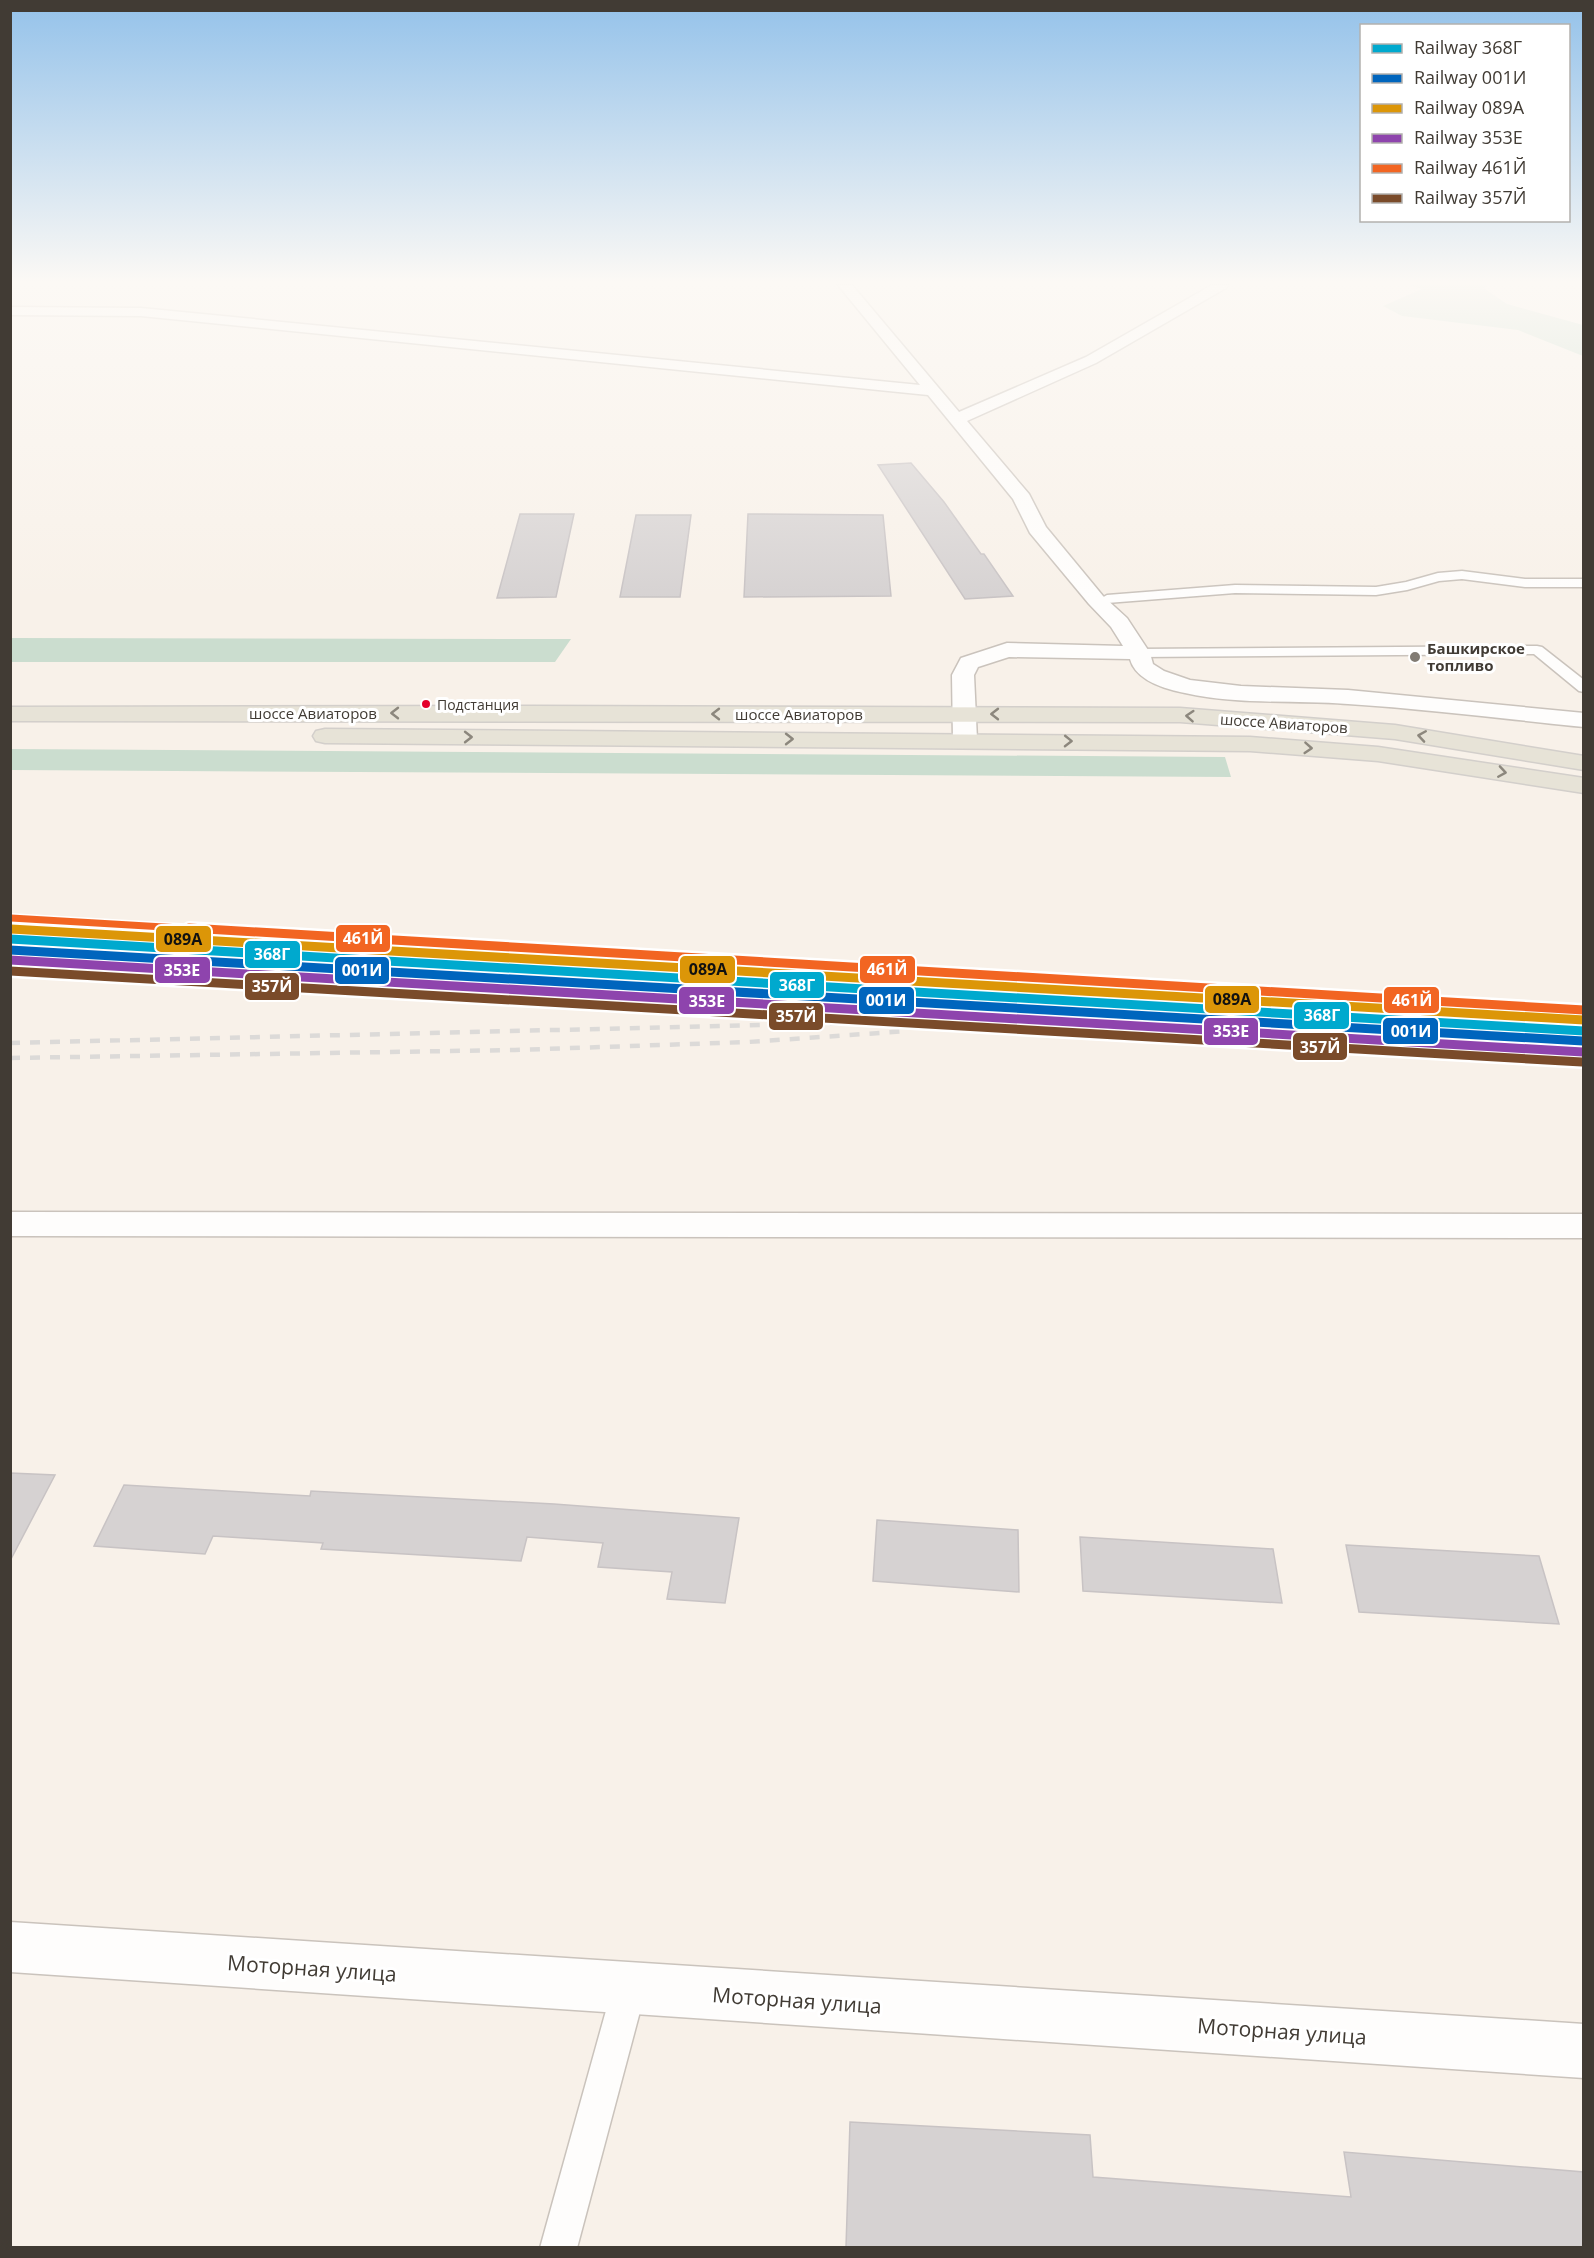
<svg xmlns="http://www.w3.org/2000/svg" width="1594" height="2258" font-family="'Open Sans',sans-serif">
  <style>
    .green { fill: #cbddcf }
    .building { fill: #d6d2d2; stroke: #c8c3c4; stroke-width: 1.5 }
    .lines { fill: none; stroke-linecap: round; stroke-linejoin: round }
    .lane-casing { stroke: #cac3bc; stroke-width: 3 }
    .street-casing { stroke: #cac3bc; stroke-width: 3 }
    .primary-casing { stroke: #d3cfcb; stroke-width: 3 }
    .lane { fill: #fefdfc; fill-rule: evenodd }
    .street { fill: #fefdfc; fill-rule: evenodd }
    .primary { fill: #e7e3d7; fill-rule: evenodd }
    .rail { stroke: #dcdad8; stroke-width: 4.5; stroke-dasharray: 10 10; stroke-linecap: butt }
    .rail-1-casing { stroke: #fff; stroke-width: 14 }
    .rail-2-casing { stroke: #fff; stroke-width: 14 }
    .rail-3-far1-casing { stroke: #fff; stroke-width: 10 }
    .rail-3-casing { stroke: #fff; stroke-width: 14 }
    .rail-4-casing { stroke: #fff; stroke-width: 14 }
    .rail-5-far1-casing { stroke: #fff; stroke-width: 10 }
    .rail-5-casing { stroke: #fff; stroke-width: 14 }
    .rail-6-casing { stroke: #fff; stroke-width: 14 }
    .rail-1 { stroke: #00a9ce; stroke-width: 9 }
    .rail-2 { stroke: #0065bd; stroke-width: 9 }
    .rail-3-far1 { stroke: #dc9608; stroke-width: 7 }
    .rail-3 { stroke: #dc9608; stroke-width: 9 }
    .rail-4 { stroke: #8e44ad; stroke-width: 9 }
    .rail-5-far1 { stroke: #f26522; stroke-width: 7 }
    .rail-5 { stroke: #f26522; stroke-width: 9 }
    .rail-6 { stroke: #7a4b2a; stroke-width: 9 }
    .oneway { stroke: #8c877d }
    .poi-dot { fill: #817b73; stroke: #fff; stroke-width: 2 }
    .bus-dot { fill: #e4002b; stroke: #fff; stroke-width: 2 }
    .labels { text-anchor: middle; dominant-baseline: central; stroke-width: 6; stroke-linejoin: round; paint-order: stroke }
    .far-bus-label { font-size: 14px; fill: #413b34; stroke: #fff; text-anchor: start }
    .far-poi-label { font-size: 15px; font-weight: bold; fill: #413b34; stroke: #fff; text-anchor: start }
    .far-street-label { font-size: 15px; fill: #413b34; stroke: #fff }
    .near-street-label { font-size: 21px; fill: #413b34; stroke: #fff }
    .line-badge { stroke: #fff; stroke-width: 2 }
    .badge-label { font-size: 16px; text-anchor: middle; font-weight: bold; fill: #fff }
    .pale-badge-label { font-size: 16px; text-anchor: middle; font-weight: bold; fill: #111 }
  </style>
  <rect width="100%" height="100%" fill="#f8f1e9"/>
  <!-- green -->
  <path class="green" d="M1408,285H1486L1485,289L1507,304L1583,325V356L1518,330L1402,316L1383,306L1422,289Z
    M11,638L571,639L555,662H11Z
    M11,749L1225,757L1231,777L11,770Z"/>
  <!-- building -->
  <path class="building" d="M911,463L944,502L981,554H984L1013,596L965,599L878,465Z
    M520,514H574L556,597L497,598Z
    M748,514L883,515L891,596L744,597Z
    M636,515H691L680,597H620Z
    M10,1473L55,1475L10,1561Z
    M124,1485L310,1496L311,1491L554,1504L739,1518L725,1603L667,1599L672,1572L598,1567L603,1543L527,1537L521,1561L321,1549L323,1543L213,1536L205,1554L94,1546Z
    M877,1520L1018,1530L1019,1592L873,1581Z
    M1080,1537L1273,1549L1282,1603L1083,1591Z
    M1346,1545L1539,1556L1559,1624L1359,1612Z
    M850,2122L1090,2135L1093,2177L1351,2197L1344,2152L1584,2172V2247H846Z"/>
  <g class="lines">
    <!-- lane casing -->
    <g class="lane-casing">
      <path id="lane" d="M1462,571L1525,579H1584V587H1525L1462,579L1439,581L1407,590L1376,595L1235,593L1107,603L1100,599L1107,595L1235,585L1376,587L1406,582L1438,573Z
        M1537,646L1542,647L1584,680V692L1579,691L1534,654L1139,657L1132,653L1139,649Z
        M629,1973L641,1977L646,1989L577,2248H540L612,1989L617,1977Z"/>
    </g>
    <!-- street casing -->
    <g class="street-casing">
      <path id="street" d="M838,285H852L959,412L1086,357L1212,285H1228L1226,288L1096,363L967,421L1029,494L1046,527L1103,596L1127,618L1150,653L1153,664L1164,671L1190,680L1241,686L1348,690L1584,713V727C1505,719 1427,709 1348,704C1294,700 1238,705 1185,693C1165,689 1136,681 1130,659L1009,657L978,667L974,675L977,740L974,745L965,747L956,745L953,740L952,675L961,658L1007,643L1123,646L1111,627L1089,604L1030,533L1013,499L928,395L141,316L10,315V307L141,308L920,385Z
        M10,1212L1584,1214V1238L10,1236Z
        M10,1922L1584,2024V2078L10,1972Z"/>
    </g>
    <!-- primary casing -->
    <g class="primary-casing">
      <path id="primary" d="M531,706L1180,708L1395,725L1584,756V770L1395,739L1180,722L10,721V707Z
        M325,729L1250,737L1378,747L1584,778V793L1378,761L1250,751L325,743L316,741L313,736L316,731Z"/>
    </g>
    <!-- lane -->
    <use href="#lane" class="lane"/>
    <!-- street -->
    <use href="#street" class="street"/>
    <!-- primary -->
    <use href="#primary" class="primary"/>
    <!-- rail -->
    <path class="rail" d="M888,1007L1053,1015
      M1200,1022L1584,1045
      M10,1043L848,1023H1206
      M10,1058L515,1050L748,1042L908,1031"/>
    <!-- rail-1 casing -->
    <g class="rail-1-casing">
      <path id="rail-1" d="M10,939L1584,1031"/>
    </g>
    <!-- rail-2 casing -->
    <g class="rail-2-casing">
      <path id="rail-2" d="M10,950L1583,1041"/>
    </g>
    <!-- rail-3-far1 casing -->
    <g class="rail-3-far1-casing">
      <path id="rail-3-far1" d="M11,929L27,930"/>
    </g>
    <!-- rail-3 casing -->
    <g class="rail-3-casing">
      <path id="rail-3" d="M11,929L1584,1020"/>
    </g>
    <!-- rail-4 casing -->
    <g class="rail-4-casing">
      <path id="rail-4" d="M10,960L1583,1052"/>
    </g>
    <!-- rail-5-far1 casing -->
    <g class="rail-5-far1-casing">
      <path id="rail-5-far1" d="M11,918L215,930"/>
    </g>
    <!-- rail-5 casing -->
    <g class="rail-5-casing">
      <path id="rail-5" d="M189,928L1584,1010"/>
    </g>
    <!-- rail-6 casing -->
    <g class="rail-6-casing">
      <path id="rail-6" d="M10,971L1582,1062"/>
    </g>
    <!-- rail-1 -->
    <use href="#rail-1" class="rail-1"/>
    <!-- rail-2 -->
    <use href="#rail-2" class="rail-2"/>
    <!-- rail-3-far1 -->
    <use href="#rail-3-far1" class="rail-3-far1"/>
    <!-- rail-3 -->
    <use href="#rail-3" class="rail-3"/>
    <!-- rail-4 -->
    <use href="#rail-4" class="rail-4"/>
    <!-- rail-5-far1 -->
    <use href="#rail-5-far1" class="rail-5-far1"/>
    <!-- rail-5 -->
    <use href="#rail-5" class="rail-5"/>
    <!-- rail-6 -->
    <use href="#rail-6" class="rail-6"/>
  </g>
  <!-- one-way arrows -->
  <defs><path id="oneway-chevron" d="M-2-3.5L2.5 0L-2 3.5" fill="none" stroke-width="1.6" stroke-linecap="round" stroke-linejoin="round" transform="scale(1.5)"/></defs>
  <g class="oneway">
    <use href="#oneway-chevron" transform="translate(395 713) rotate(180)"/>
    <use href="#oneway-chevron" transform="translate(716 714) rotate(-180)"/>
    <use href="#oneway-chevron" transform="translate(995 714) rotate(-180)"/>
    <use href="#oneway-chevron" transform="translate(1190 716) rotate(-176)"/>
    <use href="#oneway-chevron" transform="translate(1422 736) rotate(-171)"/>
    <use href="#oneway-chevron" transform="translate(468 737)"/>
    <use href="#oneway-chevron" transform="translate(789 739)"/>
    <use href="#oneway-chevron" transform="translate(1068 741) rotate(1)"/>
    <use href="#oneway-chevron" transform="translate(1308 748) rotate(4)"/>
    <use href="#oneway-chevron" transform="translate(1502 772) rotate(9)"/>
  </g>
  <!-- sky -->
  <linearGradient id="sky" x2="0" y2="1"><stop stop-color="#94c2ea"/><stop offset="0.47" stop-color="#fcf9f5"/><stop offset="1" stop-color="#fcf9f5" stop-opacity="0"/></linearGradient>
  <rect width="1594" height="601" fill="url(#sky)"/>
  <!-- markers -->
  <circle class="poi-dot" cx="1415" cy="657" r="6"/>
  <circle class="bus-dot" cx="426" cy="704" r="5"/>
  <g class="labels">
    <!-- far-bus labels -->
    <g class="far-bus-label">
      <text x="437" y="704">Подстанция</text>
    </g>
    <!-- far-poi labels -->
    <g class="far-poi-label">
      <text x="1427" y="648">Башкирское<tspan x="1427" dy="17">топливо</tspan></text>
    </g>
    <!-- far-street labels -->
    <g class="far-street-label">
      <text x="313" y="713">шоссе Авиаторов</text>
      <text x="799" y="714">шоссе Авиаторов</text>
      <text transform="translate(1284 723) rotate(4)">шоссе Авиаторов</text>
    </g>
    <!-- near-street labels -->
    <g class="near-street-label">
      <text transform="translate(312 1968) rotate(4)">Моторная улица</text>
      <text transform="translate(797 2000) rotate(4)">Моторная улица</text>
      <text transform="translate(1282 2031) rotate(4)">Моторная улица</text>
    </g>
  </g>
  <g class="line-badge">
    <rect x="335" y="924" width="56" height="29" rx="6" fill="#f26522"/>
    <rect x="155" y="925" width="57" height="28" rx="6" fill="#dc9608"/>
    <rect x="244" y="940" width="57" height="29" rx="6" fill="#00a9ce"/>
    <rect x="859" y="955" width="57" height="29" rx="6" fill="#f26522"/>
    <rect x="679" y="955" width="57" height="29" rx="6" fill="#dc9608"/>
    <rect x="154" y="956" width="57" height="28" rx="6" fill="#8e44ad"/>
    <rect x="334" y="956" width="56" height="29" rx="6" fill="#0065bd"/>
    <rect x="769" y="971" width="56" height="28" rx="6" fill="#00a9ce"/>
    <rect x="244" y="972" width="56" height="29" rx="6" fill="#7a4b2a"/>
    <rect x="1204" y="985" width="56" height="29" rx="6" fill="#dc9608"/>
    <rect x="1383" y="986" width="57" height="28" rx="6" fill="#f26522"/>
    <rect x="858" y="986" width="57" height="29" rx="6" fill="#0065bd"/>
    <rect x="678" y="986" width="57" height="29" rx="6" fill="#8e44ad"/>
    <rect x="1293" y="1001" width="57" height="29" rx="6" fill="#00a9ce"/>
    <rect x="768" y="1002" width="56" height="29" rx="6" fill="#7a4b2a"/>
    <rect x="1382" y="1017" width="57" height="28" rx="6" fill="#0065bd"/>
    <rect x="1203" y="1017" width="56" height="29" rx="6" fill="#8e44ad"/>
    <rect x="1292" y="1032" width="56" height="29" rx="6" fill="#7a4b2a"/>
  </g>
  <g class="badge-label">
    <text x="363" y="944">461Й</text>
    <text x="272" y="960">368Г</text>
    <text x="887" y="975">461Й</text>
    <text x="182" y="976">353Е</text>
    <text x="362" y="976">001И</text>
    <text x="797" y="991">368Г</text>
    <text x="272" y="992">357Й</text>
    <text x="1412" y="1006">461Й</text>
    <text x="886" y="1006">001И</text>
    <text x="707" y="1007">353Е</text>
    <text x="1322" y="1021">368Г</text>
    <text x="796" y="1022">357Й</text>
    <text x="1411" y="1037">001И</text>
    <text x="1231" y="1037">353Е</text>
    <text x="1320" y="1053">357Й</text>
  </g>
  <g class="pale-badge-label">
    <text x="183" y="945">089А</text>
    <text x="708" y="975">089А</text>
    <text x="1232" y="1005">089А</text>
  </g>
  <!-- border -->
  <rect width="1594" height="2258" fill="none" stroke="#413b34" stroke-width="24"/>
  <!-- legend -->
  <rect x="1360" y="24" width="210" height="198" fill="#ffffff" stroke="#b3b1ae" stroke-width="1.5"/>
  <rect x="1372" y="44" width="30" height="9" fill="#00a9ce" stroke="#b3b1ae" stroke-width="1.5"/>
  <text x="1414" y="54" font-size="18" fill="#413b34">Railway 368Г</text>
  <rect x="1372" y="74" width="30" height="9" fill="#0065bd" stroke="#b3b1ae" stroke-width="1.5"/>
  <text x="1414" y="84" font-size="18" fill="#413b34">Railway 001И</text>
  <rect x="1372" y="104" width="30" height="9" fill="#dc9608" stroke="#b3b1ae" stroke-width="1.5"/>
  <text x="1414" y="114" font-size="18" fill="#413b34">Railway 089А</text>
  <rect x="1372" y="134" width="30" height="9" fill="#8e44ad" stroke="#b3b1ae" stroke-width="1.5"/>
  <text x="1414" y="144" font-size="18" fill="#413b34">Railway 353Е</text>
  <rect x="1372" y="164" width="30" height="9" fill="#f26522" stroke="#b3b1ae" stroke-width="1.5"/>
  <text x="1414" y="174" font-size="18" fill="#413b34">Railway 461Й</text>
  <rect x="1372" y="194" width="30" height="9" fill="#7a4b2a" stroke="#b3b1ae" stroke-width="1.5"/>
  <text x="1414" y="204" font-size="18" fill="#413b34">Railway 357Й</text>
</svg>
